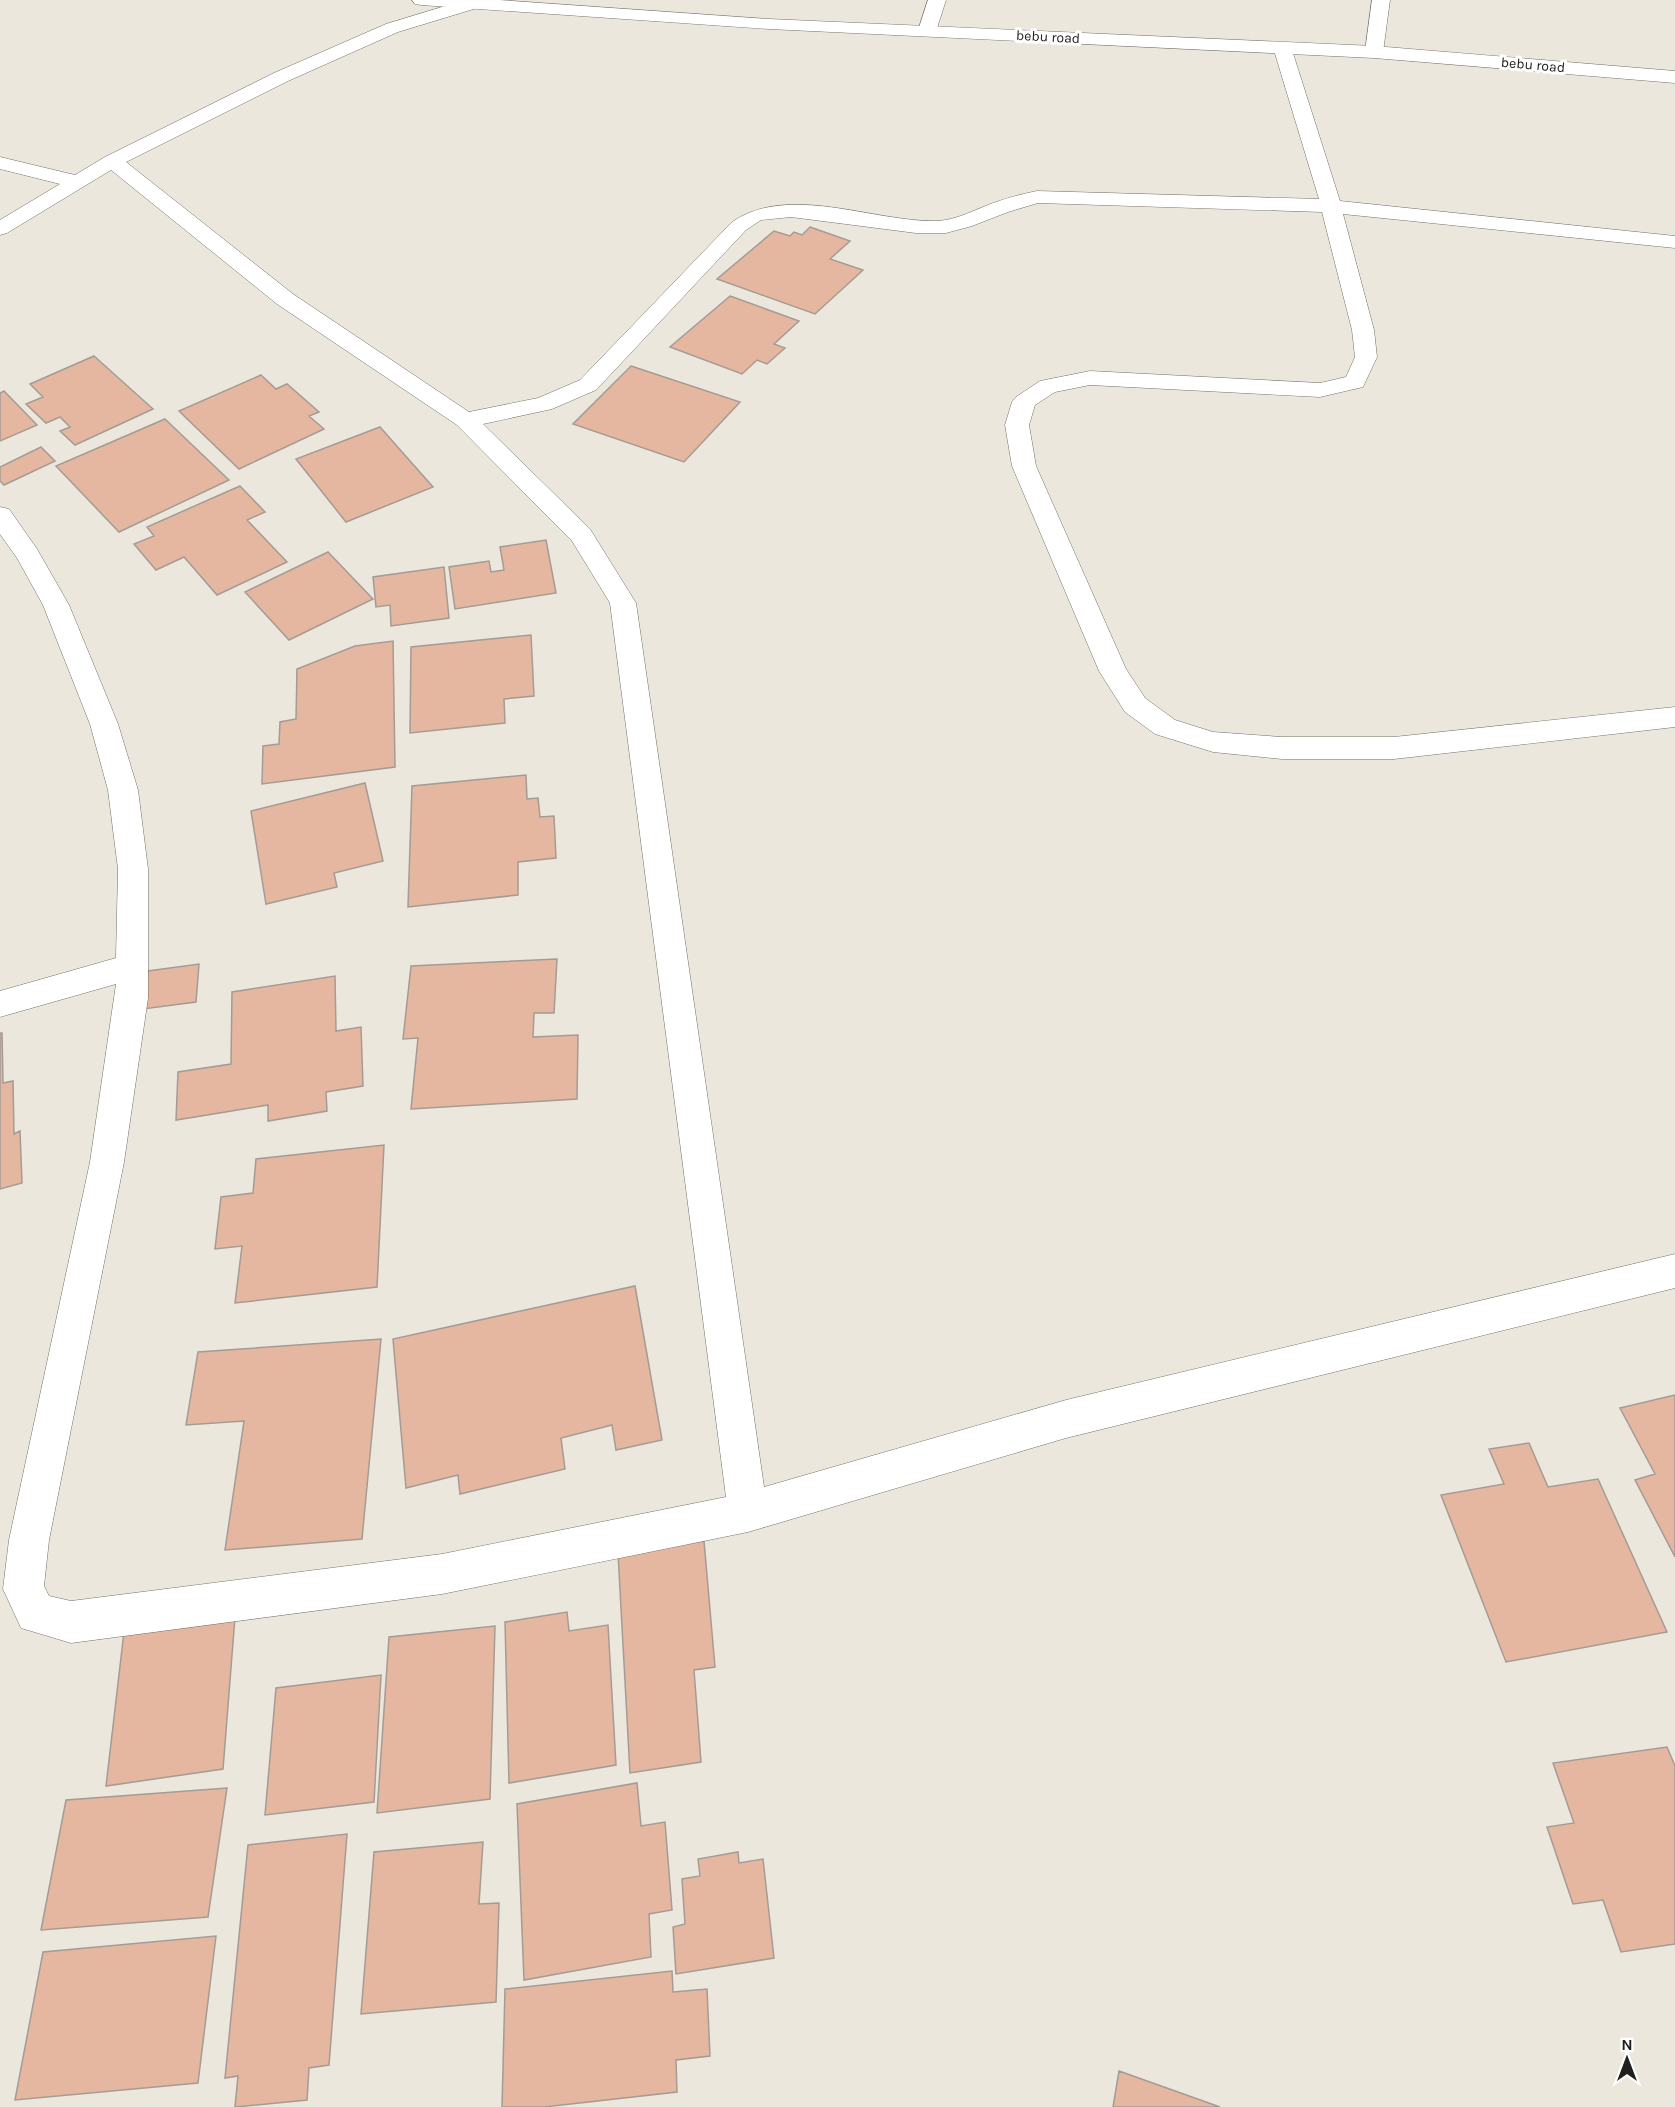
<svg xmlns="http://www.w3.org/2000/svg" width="1675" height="2107" font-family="Karla,sans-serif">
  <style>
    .building { fill: #e5b7a0; stroke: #a59b95; stroke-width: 1.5 }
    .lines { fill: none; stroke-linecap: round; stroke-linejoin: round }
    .minor-casing { stroke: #747167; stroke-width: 1 }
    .tertiary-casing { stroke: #747167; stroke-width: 1 }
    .minor { fill: #fff; fill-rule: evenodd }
    .tertiary { fill: #fff; fill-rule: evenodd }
    .labels { text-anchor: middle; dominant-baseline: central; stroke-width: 6; stroke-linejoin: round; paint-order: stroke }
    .far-street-label { font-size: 14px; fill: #21201c; stroke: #fff }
  </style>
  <rect width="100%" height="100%" fill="#ebe7dc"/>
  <!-- building -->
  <path class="building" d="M810,227L850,241L830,259L863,270L815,314L717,279L774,231L790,236L794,232L802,235Z
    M730,296L799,321L774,344L785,348L767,364L757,360L742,374L670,347Z
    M94,356L153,409L75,445L60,431L70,427L60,417L46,423L26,404L43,397L30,384Z
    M631,366L740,402L684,462L573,424Z
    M261,375L276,389L287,384L319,412L309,416L324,429L239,469L179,411Z
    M4,391L37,425L0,441V393Z
    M165,419L229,480L119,532L56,466Z
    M380,427L433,487L346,522L296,459Z
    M41,447L55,461L4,485L0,481V467Z
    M240,486L265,512L247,520L287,562L217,595L184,557L156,570L134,544L154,536L147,527Z
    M546,540L556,593L455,609L449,567L489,561L491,572L504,570L500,547Z
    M328,552L373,599L289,640L245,592Z
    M444,567L449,618L391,626L390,605L376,607L373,577Z
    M531,635L534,696L504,699L505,723L410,733L411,647Z
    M393,641L395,767L262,784L263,746L279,744L280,722L296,719L297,669L355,646Z
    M526,775L527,799L538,798L540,817L554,816L556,858L518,862V895L408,907L412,786Z
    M365,783L383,861L334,873L337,887L266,904L251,811Z
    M557,959L554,1013H534L533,1037L578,1035L577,1099L411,1109L418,1038L403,1039L411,966Z
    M199,964L196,1002L143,1009L148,971Z
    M335,976L336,1031L361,1027L363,1086L326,1092L327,1111L268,1121V1105L176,1120L178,1072L231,1064L232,992Z
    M0,1033H2L3,1083L13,1081L14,1134L20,1131L22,1183L0,1189Z
    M384,1145L377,1287L235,1303L242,1246L215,1249L221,1197L253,1193L256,1159Z
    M635,1286L662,1440L616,1450L612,1425L561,1438L565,1469L460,1494L458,1475L406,1488L393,1339Z
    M381,1339L362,1539L225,1550L244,1421L186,1425L198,1352Z
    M1675,1395V1557L1635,1480L1655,1474L1620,1408Z
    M1529,1443L1548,1487L1598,1479L1667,1632L1506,1662L1441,1495L1504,1484L1489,1449Z
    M704,1541L715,1667L694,1670L701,1762L630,1773L618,1553Z
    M567,1612L569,1631L608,1625L616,1765L509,1783L505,1622Z
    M235,1617L223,1769L106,1786L124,1632Z
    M495,1626L490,1799L377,1813L389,1637Z
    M381,1675L374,1802L265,1815L276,1688Z
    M1667,1747L1675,1766V1944L1621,1952L1603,1900L1573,1904L1547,1827L1574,1823L1553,1763Z
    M637,1783L641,1826L665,1822L672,1910L649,1914L651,1957L524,1980L517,1804Z
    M227,1788L208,1917L41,1930L66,1800Z
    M347,1834L329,2065L309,2068L307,2100L235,2107L238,2076L225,2078L248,1845Z
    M483,1842L479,1904L499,1903L496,2002L361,2014L374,1852Z
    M738,1852L739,1863L763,1859L774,1958L676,1974L673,1927L685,1924L682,1879L700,1876L698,1859Z
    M216,1936L198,2083L15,2100L43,1952Z
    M672,1971L673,1992L707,1989L710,2056L676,2060L677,2092L544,2107H502L505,1989Z
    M1119,2071L1220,2107H1113Z"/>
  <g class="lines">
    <!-- minor casing -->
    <g class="minor-casing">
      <path id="minor" d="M465,0H483L477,8L398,32L288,81L126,162L293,294L469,412L538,398L580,380L732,222C789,183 872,222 937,221C957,220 974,210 993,203C1007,198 1022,194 1037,191L1319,199L1273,47L1275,43H1289L1291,47L1340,201L1675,236V248L1343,214L1374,330L1377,357L1363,387L1320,397L1090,385L1055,392L1035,405L1029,425L1036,466L1126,669L1145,698L1175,720L1213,732L1282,737H1394L1675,707V727L1394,759H1282L1213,752L1155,734L1125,712L1099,671L1012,466L1005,425L1012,402L1016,397L1040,381L1090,371L1320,383L1346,377L1355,357L1352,330L1322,212L1038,203L1008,212L972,226L946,233H916L791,217L761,220L746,230L596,390L552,409L483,424L590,529L636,603L764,1487L1066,1400L1675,1254V1288L1066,1438L748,1532L442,1594L71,1643L21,1628L3,1589L9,1540L90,1162L116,984L0,1017V991L116,958L118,869L108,790L90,724L43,605L17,558L0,534V507L9,509L37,549L69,605L118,724L138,790L148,869V998L124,1162L49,1540L44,1586L49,1596L71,1601L442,1554L726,1497L610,603L572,541L457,425L277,304L111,170L7,233L0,235V220L60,184L0,169V157L75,175L105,157L274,73L386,24Z
        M928,0H946L936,31L933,35H921L918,31Z
        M1372,0H1390L1383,52L1381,56H1367L1365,52Z"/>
    </g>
    <!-- tertiary casing -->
    <g class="tertiary-casing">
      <path id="tertiary" d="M412,0H499L769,19L1374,46L1675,71V83L1374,58L769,29L421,5L415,4Z"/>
    </g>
    <!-- minor -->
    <use href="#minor" class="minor"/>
    <!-- tertiary -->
    <use href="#tertiary" class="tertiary"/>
  </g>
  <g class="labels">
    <!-- far-street labels -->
    <g class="far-street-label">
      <text transform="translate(1048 37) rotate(3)">bebu road</text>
      <text transform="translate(1533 65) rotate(5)">bebu road</text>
    </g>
  </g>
  <!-- north arrow -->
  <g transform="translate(1627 2059)" stroke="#ffffff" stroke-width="4.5" paint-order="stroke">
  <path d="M0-4.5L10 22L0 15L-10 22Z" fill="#21201c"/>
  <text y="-9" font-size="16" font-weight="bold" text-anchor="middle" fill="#21201c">N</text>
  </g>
</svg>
